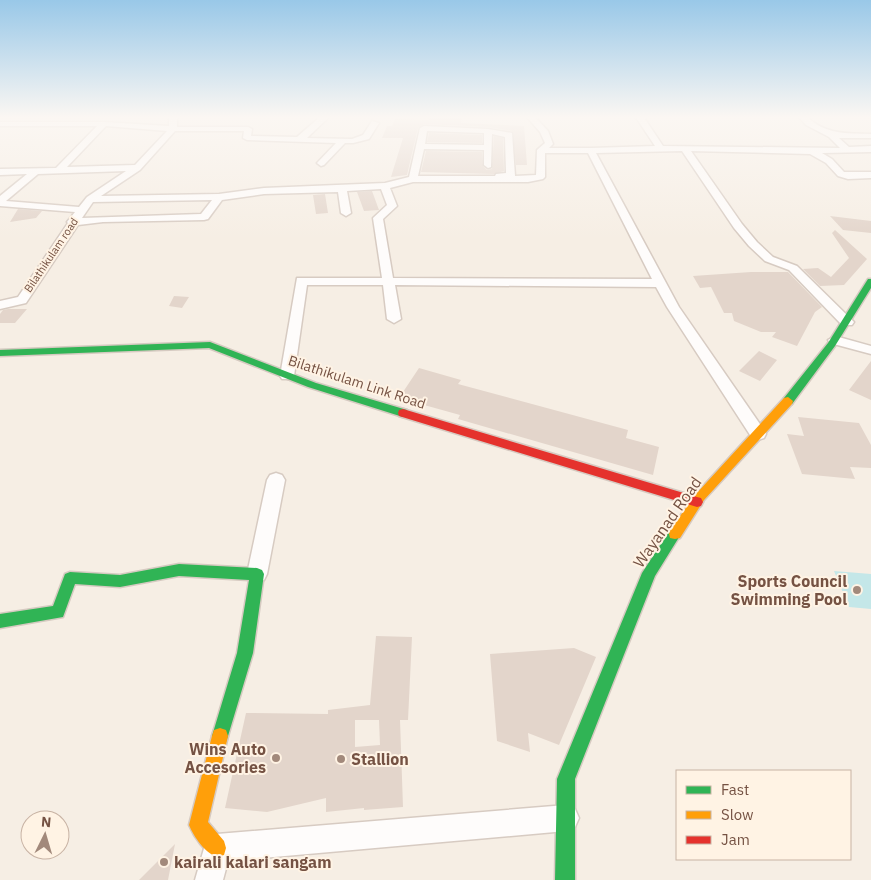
<svg xmlns="http://www.w3.org/2000/svg" width="871" height="880" font-family="'IBM Plex Sans',sans-serif">
  <style>
    .water { fill: #c4e7e8 }
    .building { fill: #e3d5cb; fill-rule: evenodd }
    .lines { fill: none; stroke-linecap: round; stroke-linejoin: round }
    .street-casing { stroke: #d7cbc2; stroke-width: 3 }
    .fast-casing { stroke: #d6cac1; stroke-width: 3 }
    .slow-casing { stroke: #d6cac1; stroke-width: 3 }
    .jam-casing { stroke: #d6cac1; stroke-width: 3 }
    .street { fill: #fefcfb; fill-rule: evenodd }
    .fast { fill: #30b455; fill-rule: evenodd }
    .slow { fill: #ff9f0a; fill-rule: evenodd }
    .jam { fill: #e5322d; fill-rule: evenodd }
    .poi-dot { fill: #a2897b; stroke: #fff3e4; stroke-width: 2 }
    .labels { text-anchor: middle; dominant-baseline: central; stroke-width: 4; stroke-linejoin: round; paint-order: stroke }
    .far-street-label { font-size: 11px; fill: #755243; stroke: #fff3e4 }
    .street-label { font-size: 14px; fill: #755243; stroke: #fff3e4 }
    .near-street-label { font-size: 16px; fill: #755243; stroke: #fff3e4 }
    .near-poi-label { font-size: 16px; font-weight: bold; fill: #755243; stroke: #fff3e4; text-anchor: end }
  </style>
  <rect width="100%" height="100%" fill="#f6eee4"/>
  <!-- water -->
  <path class="water" d="M834,571L871,574V609L849,607Z"/>
  <!-- building -->
  <path class="building" d="M430,116H462L461,123L524,126L527,165H516L512,131L488,127L424,124L418,128L407,175L391,177L403,138H382L387,126H392L395,119L429,120Z
    M429,133L482,135V143L427,142Z
    M494,136L503,138L504,171L494,174L421,172L426,151L482,152L483,166L487,170L492,169Z
    M372,191L379,210L364,211L357,192Z
    M325,194L328,213L316,214L313,195Z
    M18,209L42,211L36,218L10,222Z
    M830,216L871,221V233L843,230Z
    M835,230L867,259L844,285L820,286L803,269L818,268L831,277L849,258L832,233Z
    M751,272H788L822,307L815,312L797,346L772,337L776,332H761L734,321L732,313H724L711,287L700,288L693,276Z
    M174,296L189,297L182,308L169,306Z
    M8,309H27L15,323H0V314L3,310Z
    M759,351L777,360L760,381L739,371Z
    M871,361V400L849,390Z
    M419,368L461,380L458,384L628,430L626,438L659,447L653,475L458,419L460,415L399,398Z
    M798,417L859,423L871,445V468L850,467L855,479L802,474L787,434L804,436Z
    M376,636L412,637L408,720H400L403,807L364,810V808L326,812V798L267,812L225,808L246,713L328,714V710L370,705ZM355,720H379L380,745L355,747Z
    M574,648L596,657L559,745L528,733L530,752L497,741L490,654Z
    M175,844L168,880H139Z"/>
  <g class="lines">
    <!-- street casing -->
    <g class="street-casing">
      <path id="street" d="M169,116H177V127H248L252,129L251,136L297,137L321,116H330L307,138L352,139L363,135L372,121L379,123L369,139L353,143H345L324,165L321,166L317,163L336,143L247,140L243,138L244,131H175L140,170L101,196L219,194L264,188L385,183L409,177L420,128L424,126L488,129L512,133L515,176L536,175L537,150L545,143L540,132L526,116H534L548,131L553,144L549,148H591L655,146L635,116H643L663,146L840,148L829,137L806,125L798,116H806C826,135 846,133 871,134V138H839L849,147L871,146V152L822,153L832,159L844,172H871V178L848,179L838,176L826,163L810,154L691,151L742,224L757,242L773,257L797,266L854,322L852,325H842L789,270L765,261L749,246L734,228L682,151L596,153L679,307L764,430L766,434L764,438L758,440L752,438L667,307L656,287L395,285L401,319L394,323L387,319L383,285H307L294,376L292,379H282L280,376L297,278H382L373,218L387,205L381,189L347,191L351,213L346,216L341,213L338,192L264,194L222,200L208,219L204,220L103,222L78,225L26,303L0,309V301L18,297L68,223L67,222L75,212L0,206V196L27,174L0,175V169L56,168L97,126H0V122H104L169,126ZM106,126L167,131L135,165L67,167ZM427,131L484,133V145L425,144ZM492,134L505,137L506,173L496,174L495,176H418L424,149L484,150V165L488,168L491,167ZM545,153H588L652,279L393,278L383,219L397,206L390,188L413,182H528L543,179L545,177ZM126,171L87,197L79,207L6,201L38,174ZM212,200L201,214L82,218L93,202Z
        M835,336L871,346V354L830,343L828,340Z
        M276,473L282,475L285,480L267,574L264,580L257,583L250,580L247,574L267,480L270,475Z
        M566,805L575,809L579,818L575,827L566,831L228,861L223,880H195L207,838L217,834Z"/>
    </g>
    <!-- fast casing -->
    <g class="fast-casing">
      <path id="fast" d="M868,279H871V288L835,346L792,404H784L783,401L784,398L828,343Z
        M210,342L316,383L407,410L408,413L403,417L308,387L209,348L0,356V350Z
        M675,529L680,530L681,534L655,576L575,779V880H555L557,779L642,573L670,530Z
        M179,564L257,568L262,570L264,574L253,653L228,736L226,742L220,744L214,742L212,736L237,653L249,580L179,576L120,587L75,584L63,617L0,628V614L53,606L65,574L70,572L120,575Z"/>
    </g>
    <!-- slow casing -->
    <g class="slow-casing">
      <path id="slow" d="M788,397L793,401L792,404L704,500L680,538L675,539L670,538L669,534L670,530L696,494L784,398Z
        M220,728L226,730L228,736L208,822L224,841L226,848L224,855L217,857C205,853 194,837 189,825L212,736L214,730Z"/>
    </g>
    <!-- jam casing -->
    <g class="jam-casing">
      <path id="jam" d="M403,409L697,497L701,498L703,502L701,506L697,507L399,416L398,413L399,410Z"/>
    </g>
    <!-- street -->
    <use href="#street" class="street"/>
    <!-- fast -->
    <use href="#fast" class="fast"/>
    <!-- slow -->
    <use href="#slow" class="slow"/>
    <!-- jam -->
    <use href="#jam" class="jam"/>
  </g>
  <!-- sky -->
  <linearGradient id="sky" x2="0" y2="1"><stop stop-color="#99c8e8"/><stop offset="0.49" stop-color="#fbf7f3"/><stop offset="1" stop-color="#fbf7f3" stop-opacity="0"/></linearGradient>
  <rect width="871" height="239" fill="url(#sky)"/>
  <!-- markers -->
  <g class="poi-dot">
    <circle cx="857" cy="590" r="5"/>
    <circle cx="276" cy="758" r="5"/>
    <circle cx="341" cy="759" r="5"/>
    <circle cx="164" cy="862" r="5"/>
  </g>
  <g class="labels">
    <!-- far-street labels -->
    <g class="far-street-label">
      <text transform="translate(51 255) rotate(-56)">Bilathikulam road</text>
    </g>
    <!-- street labels -->
    <g class="street-label">
      <text transform="translate(357 382) rotate(18)">Bilathikulam Link Road</text>
    </g>
    <!-- near-street labels -->
    <g class="near-street-label">
      <text transform="translate(667 522) rotate(-55)">Wayanad Road</text>
    </g>
    <!-- near-poi labels -->
    <g class="near-poi-label">
      <text x="847" y="581">Sports Council<tspan x="847" dy="18">Swimming Pool</tspan></text>
      <text x="266" y="749">Wins Auto<tspan x="266" dy="18">Accesories</tspan></text>
      <text x="351" y="759" text-anchor="start">Stallion</text>
      <text x="174" y="862" text-anchor="start">kairali kalari sangam</text>
    </g>
  </g>
  <!-- legend -->
  <rect x="676" y="770" width="175" height="90" fill="#fff3e4" stroke="#c8b3a4"/>
  <rect x="686" y="786" width="25" height="8" fill="#30b455" stroke="#c8b3a4"/>
  <text x="721" y="795" font-size="15" fill="#755243">Fast</text>
  <rect x="686" y="811" width="25" height="8" fill="#ff9f0a" stroke="#c8b3a4"/>
  <text x="721" y="820" font-size="15" fill="#755243">Slow</text>
  <rect x="686" y="836" width="25" height="8" fill="#e5322d" stroke="#c8b3a4"/>
  <text x="721" y="845" font-size="15" fill="#755243">Jam</text>
  <!-- north arrow -->
  <g transform="translate(45 835) rotate(5)"><circle r="24" fill="#fff3e4" stroke="#c8b3a4"/>
  <path d="M0-4L9 19L0 12L-9 19Z" fill="#a2897b"/>
  <text y="-8" font-size="14" font-weight="bold" text-anchor="middle" fill="#755243">N</text>
  </g>
</svg>
